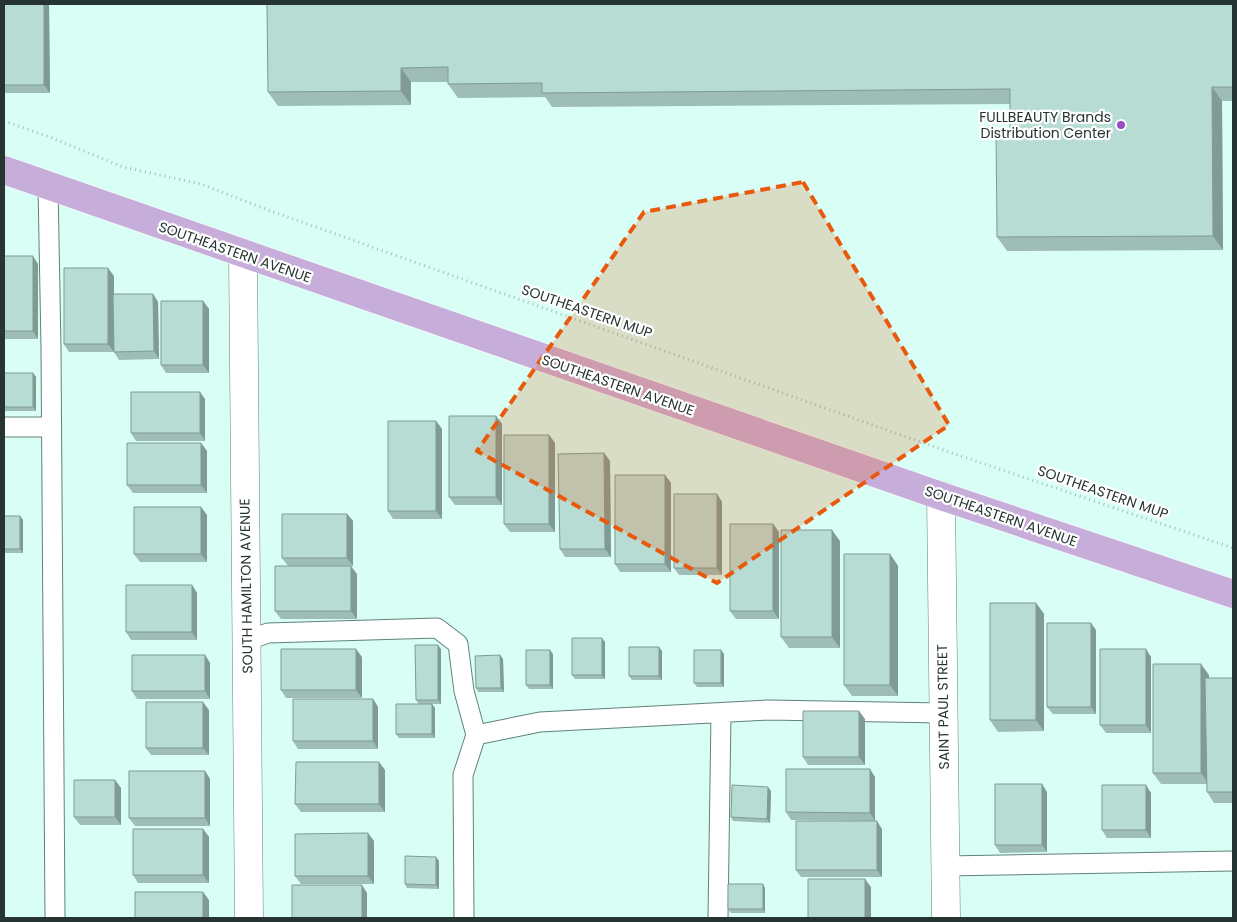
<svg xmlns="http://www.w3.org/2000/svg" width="1237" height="922" font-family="Poppins,sans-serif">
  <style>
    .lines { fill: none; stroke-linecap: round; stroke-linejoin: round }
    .service-casing { stroke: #60827b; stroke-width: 21 }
    .minor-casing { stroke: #60827b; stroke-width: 29 }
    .primary-casing { stroke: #fff; stroke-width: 29 }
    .path { stroke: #a2c1ba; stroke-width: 3; stroke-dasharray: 1 4; stroke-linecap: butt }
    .service { stroke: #fff; stroke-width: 19 }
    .minor { stroke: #fff; stroke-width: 28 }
    .primary { stroke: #c7add9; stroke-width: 28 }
    .wall { fill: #9dbdb6 }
    .shaded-wall { fill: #809a94 }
    .building { fill: #b7dcd4; stroke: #809a94 }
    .marked { fill: #e8590c; fill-opacity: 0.2; stroke: #e8590c; stroke-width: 4; stroke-dasharray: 10 6; stroke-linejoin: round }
    .poi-dot { fill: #9850c3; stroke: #fff; stroke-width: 2 }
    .labels { text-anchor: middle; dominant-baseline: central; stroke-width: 4.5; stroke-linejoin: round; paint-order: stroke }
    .poi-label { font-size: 14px; fill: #263532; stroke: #fff; text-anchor: end }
    .street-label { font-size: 14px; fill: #263532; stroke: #fff }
  </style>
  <rect width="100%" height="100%" fill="#d8fef5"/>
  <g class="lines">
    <!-- service casing -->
    <g class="service-casing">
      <path id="service" d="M48,185L51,348L55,918
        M4,427H51
        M246,641L268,633L437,628L458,644L464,691L476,735
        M945,866L1233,861
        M464,918L463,775L476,735L540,722L768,710L943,713
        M718,918L721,713"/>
    </g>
    <!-- minor casing -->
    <g class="minor-casing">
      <path id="minor" d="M243,255L249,918
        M941,496L946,918"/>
    </g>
    <!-- primary casing -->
    <g class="primary-casing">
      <path id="primary" d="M4,170L941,496L1233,594"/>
    </g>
    <!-- path -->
    <path class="path" d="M4,121L52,138L123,167L201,184L268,210L943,450L1233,548"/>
    <!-- service -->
    <use href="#service" class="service"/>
    <!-- minor -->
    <use href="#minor" class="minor"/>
    <!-- primary -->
    <use href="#primary" class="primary"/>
  </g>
  <!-- wall -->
  <path class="wall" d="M4,4H49L50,93H4Z
    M267,4H1233V101H1222L1223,250L1007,251L997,237L1010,129V104L552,107L545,97L458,98L448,84V82H411V105L278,106L268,92Z
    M4,256L38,264V339H4Z
    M114,276V294H153L158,302L159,359L119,360L114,352H69L64,344Z
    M203,301L209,309V373H166L161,365Z
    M4,373H33L36,377V411H4Z
    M205,399V441H136L131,433Z
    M496,416L502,424V505H455L449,497Z
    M436,421L442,429V519H393L388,511Z
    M549,435L555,443V532H510L504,524Z
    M201,443L207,451V493H133L127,485Z
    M604,453L610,461L611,557H565L560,549Z
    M665,475L671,483V572H620L615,564Z
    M717,494L722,502V575H679L674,568Z
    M201,507L207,515V562H140L134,554Z
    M347,514L353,521V566H288L282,558Z
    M4,516H20L23,520V553H4Z
    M773,524L779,532V619H736L730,611Z
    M840,541V648H789L781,637Z
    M890,554L898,566V696H852L844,685Z
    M357,574V619H281L275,611Z
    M192,585L197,593V640H131L126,632Z
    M1036,603L1044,614V731L998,732L990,720Z
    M1096,630V714H1053L1047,707Z
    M605,642V679H575L572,675Z
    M441,649V704H419L416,700Z
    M662,651V680H632L629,676Z
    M553,654V689H529L526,685Z
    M724,654V687H697L694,683Z
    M205,655L210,663V699H137L132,691Z
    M500,655L503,659L504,692H478L476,688Z
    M362,657V698H286L281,690Z
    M1151,657V733H1106L1100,725Z
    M1209,675V678H1233V803H1214L1207,792V784H1161L1153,773Z
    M373,699L378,707V749H298L293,741Z
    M435,708V738H399L396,734Z
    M209,710V755H151L146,748Z
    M865,719V765H808L803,757Z
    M385,770V812H301L295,804Z
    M205,771L210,779V826H135L129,818Z
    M875,777V821L791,820L786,812Z
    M115,780L121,788V825H80L74,817Z
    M771,791L770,823L733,821L731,817Z
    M1047,792V852L1000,853L995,845Z
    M1151,793V838H1107L1102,830Z
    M203,829L209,837V883H138L133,875Z
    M882,829V877H801L796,870Z
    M374,841V884H301L295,876Z
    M436,857L439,861V889L407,888L405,884Z
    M765,888V913H731L728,909Z"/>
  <!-- shaded-wall -->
  <path class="shaded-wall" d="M44,4H49L50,93L44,85Z
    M401,68L411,82V105L401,91Z
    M1212,87L1222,101L1223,250L1213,236Z
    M33,256L38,264V339L33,331Z
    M108,268L114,276V352L108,344Z
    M153,294L158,302L159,359L154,351Z
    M203,301L209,309V373L203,365Z
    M33,373L36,377V411L33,407Z
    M200,392L205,399V441L200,433Z
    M496,416L502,424V505L496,497Z
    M436,421L442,429V519L436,511Z
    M549,435L555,443V532L549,524Z
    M201,443L207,451V493L201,485Z
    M604,453L610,461L611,557L605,549Z
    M665,475L671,483V572L665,564Z
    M717,494L722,502V575L717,568Z
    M201,507L207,515V562L201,554Z
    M347,514L353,521V566L347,558Z
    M20,516L23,520V553L20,549Z
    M773,524L779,532V619L773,611Z
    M832,530L840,541V648L832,637Z
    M890,554L898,566V696L890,685Z
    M351,566L357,574V619L351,611Z
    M192,585L197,593V640L192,632Z
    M1036,603L1044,614V731L1036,720Z
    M1091,623L1096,630V714L1091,707Z
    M602,638L605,642V679L602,675Z
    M438,645L441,649V704L438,700Z
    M659,647L662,651V680L659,676Z
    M356,649L362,657V698L356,690Z
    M1146,649L1151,657V733L1146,725Z
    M550,650L553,654V689L550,685Z
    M721,650L724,654V687L721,683Z
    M205,655L210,663V699L205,691Z
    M500,655L503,659L504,692L501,688Z
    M1201,664L1209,675V784L1201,773Z
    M373,699L378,707V749L373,741Z
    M203,702L209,710V755L203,748Z
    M432,704L435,708V738L432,734Z
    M859,711L865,719V765L859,757Z
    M379,762L385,770V812L379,804Z
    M870,769L875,777V821L870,813Z
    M205,771L210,779V826L205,818Z
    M115,780L121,788V825L115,817Z
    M1042,784L1047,792V852L1042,845Z
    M1146,785L1151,793V838L1146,830Z
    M768,787L771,791L770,823L767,819Z
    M877,821L882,829V877L877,870Z
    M203,829L209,837V883L203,875Z
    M368,833L374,841V884L368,876Z
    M436,857L439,861V889L436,885Z
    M865,879L871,887V918H865Z
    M763,884L765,888V913L763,909Z
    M362,885L367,893V918H362Z
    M203,892L209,900V918H203Z"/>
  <!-- building -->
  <path class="building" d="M4,4H44V85H4Z
    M267,4H1233V87H1212L1213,236L997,237L996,129H1010V89L542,93V83L448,84V67L401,68V91L268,92Z
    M4,256H33V331H4Z
    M64,268H108V344H64Z
    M113,294H153L154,351L114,352Z
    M161,301H203V365H161Z
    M4,373H33V407H4Z
    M131,392H200V433H131Z
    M449,416H496V497H449Z
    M388,421H436V511H388Z
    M504,435H549V524H504Z
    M127,443H201V485H127Z
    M604,453L605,549H560L558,454Z
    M615,475H665V564H615Z
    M674,494H717V568H674Z
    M134,507H201V554H134Z
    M282,514H347V558H282Z
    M4,516H20V549H4Z
    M730,524H773V611H730Z
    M781,530H832V637H781Z
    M844,554H890V685H844Z
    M275,566H351V611H275Z
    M126,585H192V632H126Z
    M990,603H1036V720H990Z
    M1047,623H1091V707H1047Z
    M572,638H602V675H572Z
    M415,645H438V700H416Z
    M629,647H659V676H629Z
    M281,649H356V690H281Z
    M1100,649H1146V725H1100Z
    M526,650H550V685H526Z
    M694,650H721V683H694Z
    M132,655H205V691H132Z
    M500,655L501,688H476L475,656Z
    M1153,664H1201V773H1153Z
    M1205,678H1233V792H1207Z
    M293,699H373V741H293Z
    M146,702H203V748H146Z
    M396,704H432V734H396Z
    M803,711H859V757H803Z
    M296,762H379V804H295Z
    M786,769H870V813L786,812Z
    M129,771H205V818H129Z
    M74,780H115V817H74Z
    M995,784H1042V845H995Z
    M732,785L768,787L767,819L731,817Z
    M1102,785H1146V830H1102Z
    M796,821H877V870H796Z
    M133,829H203V875H133Z
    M368,833V876H295V834Z
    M405,856L436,857V885L405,884Z
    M808,879H865V918H808Z
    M728,884H763V909H728Z
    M292,885H362V918H292Z
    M135,892H203V918H135Z"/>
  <!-- marked area -->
  <path class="marked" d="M803,182L949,425L717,583L477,451L644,212Z"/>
  <!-- markers -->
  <circle class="poi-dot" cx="1121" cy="125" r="5"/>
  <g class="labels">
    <!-- poi labels -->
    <g class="poi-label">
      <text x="1111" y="117">FULLBEAUTY Brands<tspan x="1111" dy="16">Distribution Center</tspan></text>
    </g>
    <!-- street labels -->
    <g class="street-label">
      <text transform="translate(235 252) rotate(19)">SOUTHEASTERN AVENUE</text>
      <text transform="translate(587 311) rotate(19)">SOUTHEASTERN MUP</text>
      <text transform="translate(618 385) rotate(19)">SOUTHEASTERN AVENUE</text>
      <text transform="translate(1103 492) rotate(19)">SOUTHEASTERN MUP</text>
      <text transform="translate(1001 516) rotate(19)">SOUTHEASTERN AVENUE</text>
      <text transform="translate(246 586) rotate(-91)">SOUTH HAMILTON AVENUE</text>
      <text transform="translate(943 707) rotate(-91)">SAINT PAUL STREET</text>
    </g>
  </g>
  <!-- border -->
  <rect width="1237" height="922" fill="none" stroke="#263532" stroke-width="10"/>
</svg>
